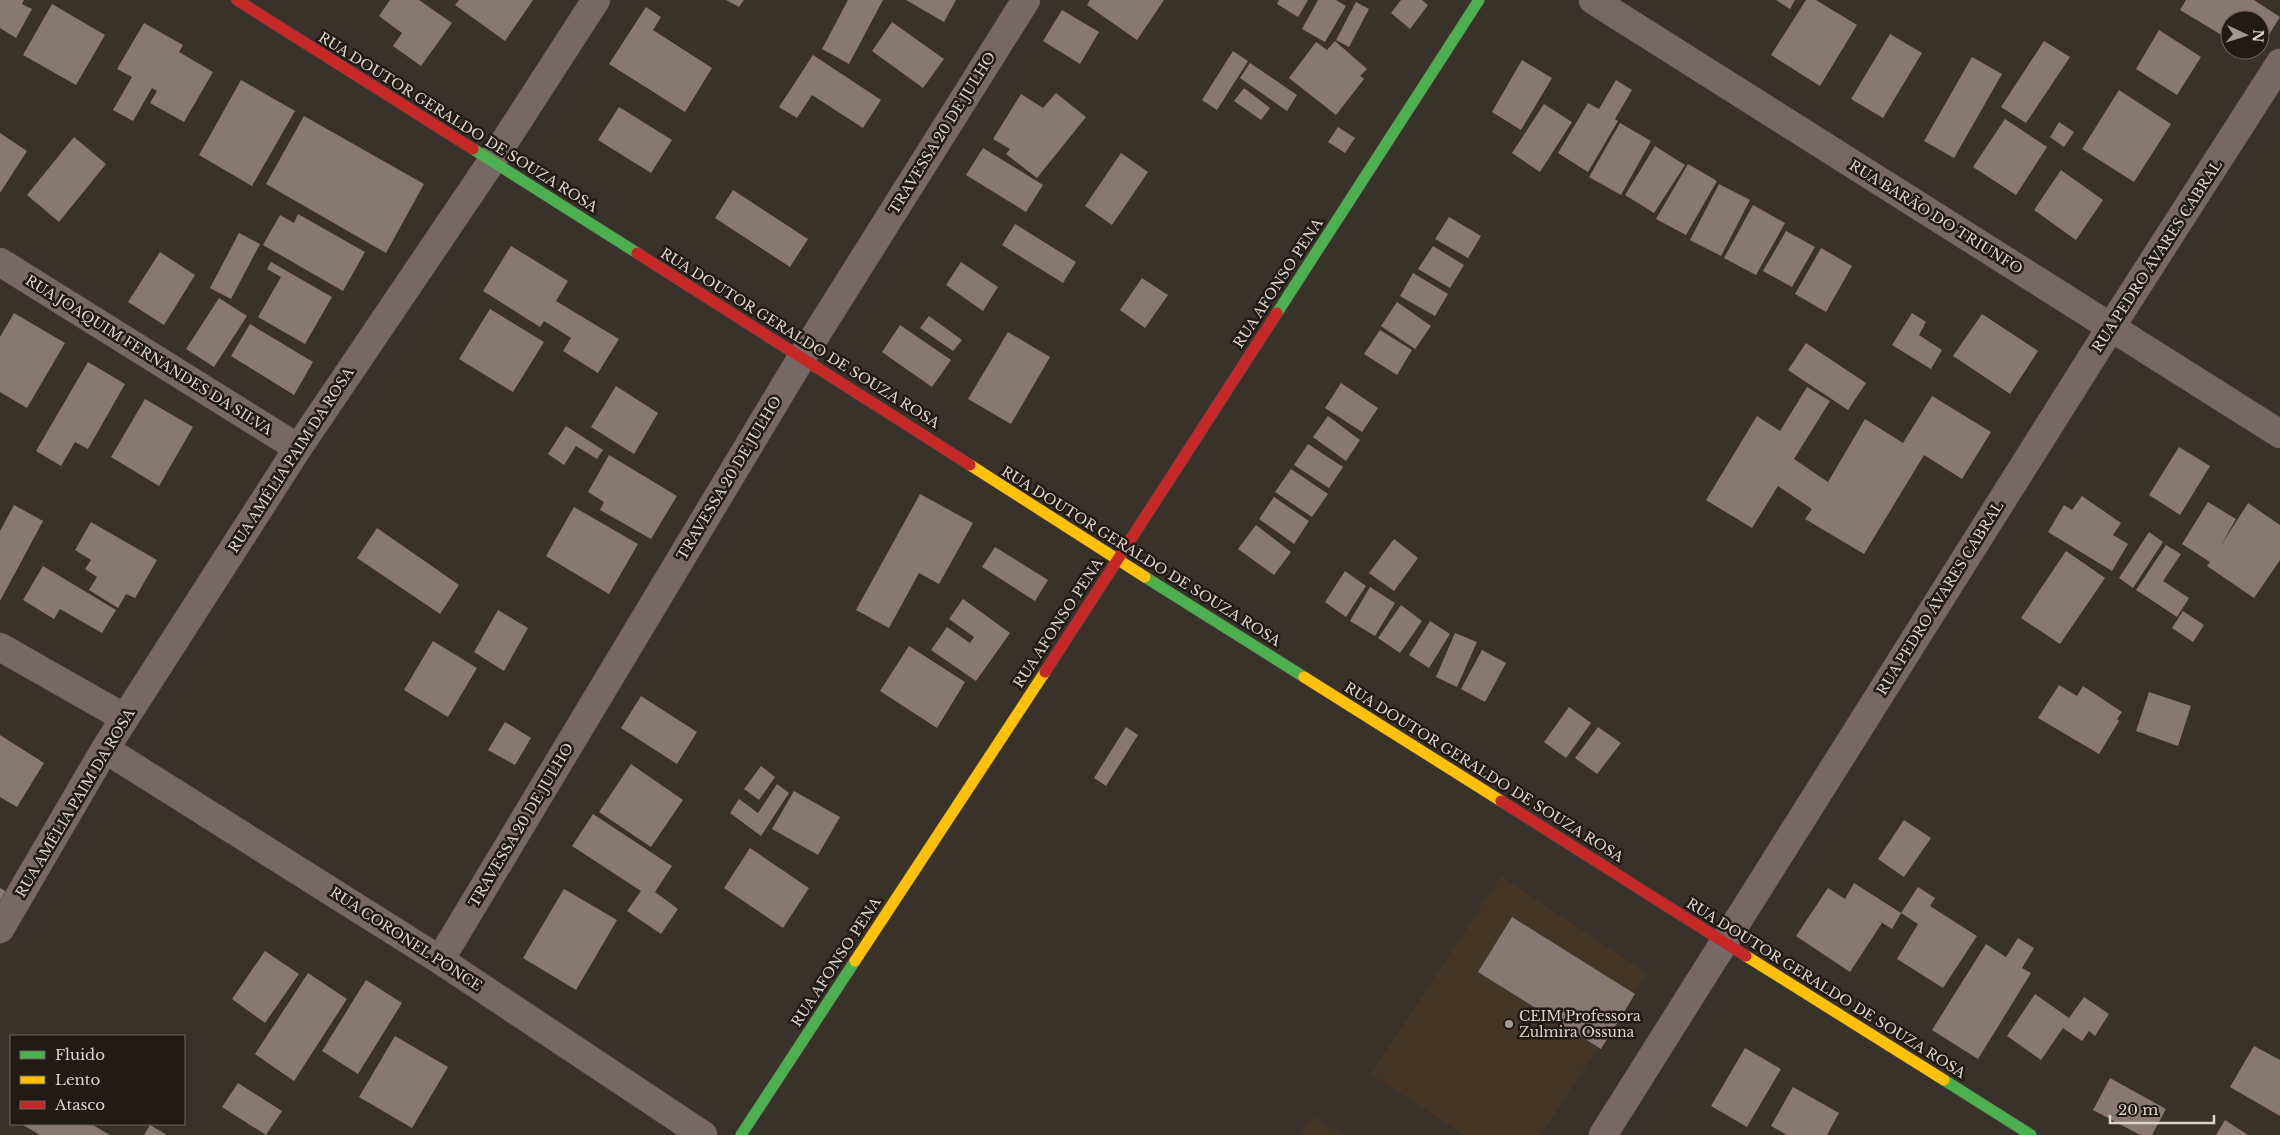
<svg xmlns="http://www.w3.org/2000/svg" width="2280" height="1135" font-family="'Libre Baskerville',serif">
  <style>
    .built { fill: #453524 }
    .building { fill: #877972 }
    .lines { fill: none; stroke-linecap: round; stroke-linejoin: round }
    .street-casing { stroke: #554f49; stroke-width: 29 }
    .fast-casing { stroke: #554f49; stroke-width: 12 }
    .slow-casing { stroke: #554f49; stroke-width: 12 }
    .jam-casing { stroke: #554f49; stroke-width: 12 }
    .street { stroke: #766866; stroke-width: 28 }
    .fast { stroke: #4caf50; stroke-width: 11 }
    .slow { stroke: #ffc107; stroke-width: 11 }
    .jam { stroke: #c62828; stroke-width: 11 }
    .poi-dot { fill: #a39b93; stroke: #211b15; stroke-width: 2 }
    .labels { text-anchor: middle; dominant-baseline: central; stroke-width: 5; stroke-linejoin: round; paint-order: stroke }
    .street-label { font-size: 14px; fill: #dcd4cb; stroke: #211b15 }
    .poi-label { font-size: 14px; fill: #dcd4cb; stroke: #211b15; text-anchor: start }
  </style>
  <rect width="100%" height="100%" fill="#39322a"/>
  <!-- built -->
  <path class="built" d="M1501,876L1647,973L1541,1135H1464L1371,1074Z
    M1312,1117L1347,1135H1301Z"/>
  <!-- building -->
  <path class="building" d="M0,0H24L22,4L32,9L16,38L0,28Z
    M390,0H419L452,23L421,66L393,46L402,33L379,16Z
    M459,0H533L505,41L455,5Z
    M726,0H744L739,7Z
    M848,0H883L849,64L822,49Z
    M906,0H956L944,22Z
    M1090,0H1164L1137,40L1087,5Z
    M1279,0H1308L1298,17L1277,4Z
    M1318,0H1336L1346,6L1325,42L1302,29Z
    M1401,0H1422L1428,5L1410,29L1391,13Z
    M1776,0H1795L1790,9Z
    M1806,0H1816L1857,25L1820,86L1771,55Z
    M2186,0H2254L2280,17L2260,49V20H2230V40L2180,10Z
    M1356,2L1369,9L1349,47L1336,40Z
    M52,4L105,35L76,85L23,55Z
    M646,7L661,17L653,30L712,68L685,112L609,64Z
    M1062,10L1099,32L1080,64L1043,41Z
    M892,22L944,59L923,88L872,51Z
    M144,23L183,45L179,52L213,72L184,122L150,103L157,91L152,88L133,121L113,110L132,77L117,69Z
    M2159,30L2201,57L2177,95L2136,69Z
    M1890,34L1922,53L1883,118L1851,99Z
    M1335,41L1367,69L1360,76L1364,79L1336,115L1289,78L1316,42L1327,50Z
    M2044,41L2070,57L2026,123L2001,107Z
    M2245,50H2259L2255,57Z
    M1233,51L1248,61L1217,110L1202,100Z
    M813,55L881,100L863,128L812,95L797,118L779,107Z
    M1972,57L2002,74L1954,158L1924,141Z
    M1522,60L1552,78L1521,130L1492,112Z
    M1250,63L1297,95L1287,111L1240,78Z
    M241,80L295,111L252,186L199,155Z
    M1616,80L1632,90L1615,119L1618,121L1588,172L1558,153L1588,103L1599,109Z
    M1244,88L1270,108L1261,120L1234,101Z
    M2119,90L2171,124L2134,182L2082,149Z
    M1056,93L1086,117L1037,178L1006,154L1010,149L993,139L1021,94L1043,108Z
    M1544,104L1572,122L1540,172L1512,153Z
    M619,107L672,140L651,173L598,140Z
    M304,116L424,184L386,253L266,184Z
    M2005,119L2047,147L2016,195L1973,167Z
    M2059,122L2074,132L2064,147L2050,137Z
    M1620,123L1651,141L1621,195L1589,177Z
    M1338,127L1355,138L1345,153L1328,142Z
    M0,133L27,151L0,193Z
    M74,137L106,164L59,222L27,195Z
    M1655,146L1685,165L1654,213L1625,195Z
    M983,148L1043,185L1026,212L966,175Z
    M1121,153L1148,172L1112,225L1085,206Z
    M1688,164L1717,181L1686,235L1656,219Z
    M2061,170L2103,200L2076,240L2034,210Z
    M1719,184L1750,200L1721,256L1690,240Z
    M733,190L808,239L790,267L715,218Z
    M1753,205L1785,223L1756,275L1724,258Z
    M298,214L365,252L343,291L263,245L280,215L294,223Z
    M1449,217L1481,236L1468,258L1435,239Z
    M1015,224L1076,262L1063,283L1002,245Z
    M1786,231L1815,247L1792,287L1763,271Z
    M239,233L260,244L231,299L210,288Z
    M511,246L568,281L556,301L619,339L598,373L563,351L571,338L544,321L540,327L483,291Z
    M1433,246L1464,265L1450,288L1418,269Z
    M1821,248L1852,266L1826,312L1795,294Z
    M160,252L195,275L164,325L128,302Z
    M271,262L332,297L305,344L258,317L281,277L267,269Z
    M961,262L998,287L983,311L946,285Z
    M1413,273L1448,294L1435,316L1400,296Z
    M1142,278L1168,295L1145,328L1120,310Z
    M219,298L247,316L214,367L186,349Z
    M1397,302L1431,326L1415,349L1381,326Z
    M490,309L544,342L513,392L459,359Z
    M14,313L65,343L27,408L0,392V337Z
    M1912,313L1926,322L1919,335L1942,350L1931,369L1892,345Z
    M1982,314L2038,351L2010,394L1953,356Z
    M929,316L962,340L953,351L920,328Z
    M250,324L313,362L294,395L231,356Z
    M900,325L951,360L932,387L882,352Z
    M1380,330L1412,350L1397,375L1364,354Z
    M1008,332L1050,357L1011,424L968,399Z
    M1806,343L1866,383L1848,410L1788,370Z
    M88,362L125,384L88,449L75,442L61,466L36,451Z
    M1341,383L1378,408L1362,432L1325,408Z
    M616,386L658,413L634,454L591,427Z
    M1807,387L1830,401L1794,459L1828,482L1865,419L1903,443L1932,396L1991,432L1962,479L1924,455L1864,554L1805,519L1812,509L1778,486L1752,528L1706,500L1757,416L1780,431Z
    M145,399L193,427L159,486L111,457Z
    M1328,416L1360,440L1346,461L1313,437Z
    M566,426L603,450L597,459L576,446L564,465L548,454Z
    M1308,444L1343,467L1329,488L1294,465Z
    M2179,447L2210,466L2180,515L2149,495Z
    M609,455L677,496L651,539L600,510L604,502L588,492Z
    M1291,469L1328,494L1312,517L1275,492Z
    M920,494L973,523L939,584L919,573L889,628L856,610Z
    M2082,496L2121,523L2113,535L2128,544L2112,571L2048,532L2064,505L2072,510Z
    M1274,497L1309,521L1294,544L1259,519Z
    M2208,502L2236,519L2220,547L2248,503L2280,525V560L2254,598L2207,566L2210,562L2182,544Z
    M14,505L43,521L0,601V531Z
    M574,507L638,544L609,594L546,556Z
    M91,522L157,560L135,598L126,594L118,608L89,590L97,577L85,569L91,560L75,550Z
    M1256,525L1291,552L1274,575L1238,549Z
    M377,528L459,585L440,614L357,558Z
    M2149,532L2163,542L2133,588L2119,578Z
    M1394,539L1418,558L1394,591L1369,573Z
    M2166,545L2181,554L2163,581L2189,598L2177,617L2136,590Z
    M995,547L1048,580L1035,601L982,567Z
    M2066,551L2105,578L2060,644L2021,618Z
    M43,566L116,610L102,633L60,609L54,619L23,600Z
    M1345,571L1366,586L1346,617L1325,602Z
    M1370,587L1395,603L1375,636L1350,621Z
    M963,599L1010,633L976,681L931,650L947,627L970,643L974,637L949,619Z
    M1401,605L1422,621L1400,653L1378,638Z
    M498,610L528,628L504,671L474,652Z
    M2183,611L2204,625L2193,642L2172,628Z
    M1430,621L1450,634L1429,668L1409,655Z
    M1455,633L1477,642L1457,687L1436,677Z
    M433,641L477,668L448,717L404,690Z
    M909,646L965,682L937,728L880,691Z
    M1482,650L1506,663L1485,702L1461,689Z
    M2059,685L2077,696L2083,686L2122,712L2117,719L2119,721L2099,754L2038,718Z
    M2149,692L2191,706L2178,746L2136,731Z
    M641,696L697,732L677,764L621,728Z
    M1569,707L1591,723L1566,758L1544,742Z
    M505,722L531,738L515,765L488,750Z
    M1126,727L1138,735L1106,786L1094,778Z
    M1598,727L1621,743L1597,774L1575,758Z
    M0,735L44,763L17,807L0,797Z
    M631,764L683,800L651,847L599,812Z
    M761,766L775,777L759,800L744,789Z
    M777,784L789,793L761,836L730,813L739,799L758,813Z
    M794,791L840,817L818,855L772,829Z
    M593,814L672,866L655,892L678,909L661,934L627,911L641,891L572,846Z
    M1904,820L1931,838L1904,877L1878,859Z
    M750,848L809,888L783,928L724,888Z
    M1854,883L1901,913L1892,929L1878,920L1882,923L1850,972L1796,936L1828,888L1845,899Z
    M1918,887L1935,898L1930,906L1977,936L1943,988L1897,959L1918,924L1901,913Z
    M0,888L7,892L0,904Z
    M564,889L617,920L576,990L523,958Z
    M1512,917L1635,994L1601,1049L1478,972Z
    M2018,938L2034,948L2022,968L2031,973L1978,1059L1932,1030L1986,944L2006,957Z
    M265,951L299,974L265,1023L232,999Z
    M308,973L347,999L294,1081L255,1054Z
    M366,980L402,1003L358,1074L322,1051Z
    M2035,994L2069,1018L2084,997L2109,1014L2095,1036L2089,1031L2082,1041L2063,1028L2041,1060L2007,1036Z
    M395,1036L448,1067L412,1128L359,1097Z
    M2254,1046L2280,1060V1116L2230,1087Z
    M1745,1048L1781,1069L1747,1127L1711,1106Z
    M2110,1078L2166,1109L2152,1135H2140L2093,1110Z
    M238,1083L282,1111L266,1135L222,1107Z
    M1793,1087L1839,1113L1827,1135H1787L1771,1126Z
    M2225,1120L2248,1135H2216Z
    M21,1124H91L110,1135H40Z
    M150,1125L167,1135H144Z"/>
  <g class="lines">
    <!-- street casing -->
    <g class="street-casing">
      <path id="street" d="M1593,0L2280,434
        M0,262L298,448
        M0,647L125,718
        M105,749L440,960L703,1135
        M0,929L105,749L298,448L492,161L596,0
        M440,960L802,357L1026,0
        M1603,1135L2111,327L2280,63"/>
    </g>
    <!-- fast casing -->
    <g class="fast-casing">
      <path id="fast" d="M473,149L637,253
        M1277,313L1479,0
        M1145,577L1304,677
        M1944,1080L2031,1135
        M741,1135L855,961"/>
    </g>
    <!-- slow casing -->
    <g class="slow-casing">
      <path id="slow" d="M970,465L1145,577
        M1304,677L1501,801
        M1746,956L1944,1080
        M855,961L1045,672"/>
    </g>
    <!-- jam casing -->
    <g class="jam-casing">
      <path id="jam" d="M237,0L473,149
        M637,253L970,465
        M1045,672L1277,313
        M1501,801L1746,956"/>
    </g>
    <!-- street -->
    <use href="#street" class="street"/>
    <!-- fast -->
    <use href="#fast" class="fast"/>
    <!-- slow -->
    <use href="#slow" class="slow"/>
    <!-- jam -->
    <use href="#jam" class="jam"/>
  </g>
  <!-- markers -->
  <circle class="poi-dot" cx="1509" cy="1024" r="5"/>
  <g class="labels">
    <!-- street labels -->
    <g class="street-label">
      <text transform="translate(458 122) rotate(32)">RUA DOUTOR GERALDO DE SOUZA ROSA</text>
      <text transform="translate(942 133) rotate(-58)">TRAVESSA 20 DE JULHO</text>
      <text transform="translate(1936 217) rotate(32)">RUA BARÃO DO TRIUNFO</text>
      <text transform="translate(2157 256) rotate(-57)">RUA PEDRO ÁVARES CABRAL</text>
      <text transform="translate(1278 283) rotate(-57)">RUA AFONSO PENA</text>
      <text transform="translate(800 338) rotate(32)">RUA DOUTOR GERALDO DE SOUZA ROSA</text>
      <text transform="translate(149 355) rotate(32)">RUA JOAQUIM FERNANDES DA SILVA</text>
      <text transform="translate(291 460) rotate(-57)">RUA AMÉLIA PAIM DA ROSA</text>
      <text transform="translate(729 478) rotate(-59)">TRAVESSA 20 DE JULHO</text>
      <text transform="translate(1141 556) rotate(32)">RUA DOUTOR GERALDO DE SOUZA ROSA</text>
      <text transform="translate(1940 598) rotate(-58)">RUA PEDRO ÁVARES CABRAL</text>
      <text transform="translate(1058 623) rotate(-57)">RUA AFONSO PENA</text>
      <text transform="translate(1484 772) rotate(32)">RUA DOUTOR GERALDO DE SOUZA ROSA</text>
      <text transform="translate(75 803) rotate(-59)">RUA AMÉLIA PAIM DA ROSA</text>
      <text transform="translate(521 825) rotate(-59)">TRAVESSA 20 DE JULHO</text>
      <text transform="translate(406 939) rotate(33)">RUA CORONEL PONCE</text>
      <text transform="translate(836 962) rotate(-57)">RUA AFONSO PENA</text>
      <text transform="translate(1826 988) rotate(32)">RUA DOUTOR GERALDO DE SOUZA ROSA</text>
    </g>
    <!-- poi labels -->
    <g class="poi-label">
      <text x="1519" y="1016">CEIM Professora<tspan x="1519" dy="16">Zulmira Ossuna</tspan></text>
    </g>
  </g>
  <!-- legend -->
  <rect x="10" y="1035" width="175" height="90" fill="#211b15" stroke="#6c655e"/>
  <rect x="20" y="1051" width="25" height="8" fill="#4caf50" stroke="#6c655e"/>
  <text x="55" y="1060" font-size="15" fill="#dcd4cb">Fluido</text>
  <rect x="20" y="1076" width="25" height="8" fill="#ffc107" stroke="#6c655e"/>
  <text x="55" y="1085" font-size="15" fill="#dcd4cb">Lento</text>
  <rect x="20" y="1101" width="25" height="8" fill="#c62828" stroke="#6c655e"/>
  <text x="55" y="1110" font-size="15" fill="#dcd4cb">Atasco</text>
  <!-- north arrow -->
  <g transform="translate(2245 35) rotate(94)"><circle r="24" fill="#211b15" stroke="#6c655e"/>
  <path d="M0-4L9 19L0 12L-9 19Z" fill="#a39b93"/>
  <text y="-8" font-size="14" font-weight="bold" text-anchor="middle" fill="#dcd4cb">N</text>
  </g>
  <!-- scale -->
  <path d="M2110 1115v8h104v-8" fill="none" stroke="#dcd4cb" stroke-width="2.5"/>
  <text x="2118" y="1115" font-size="15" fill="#dcd4cb" stroke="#211b15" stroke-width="4" paint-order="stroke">20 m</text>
</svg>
